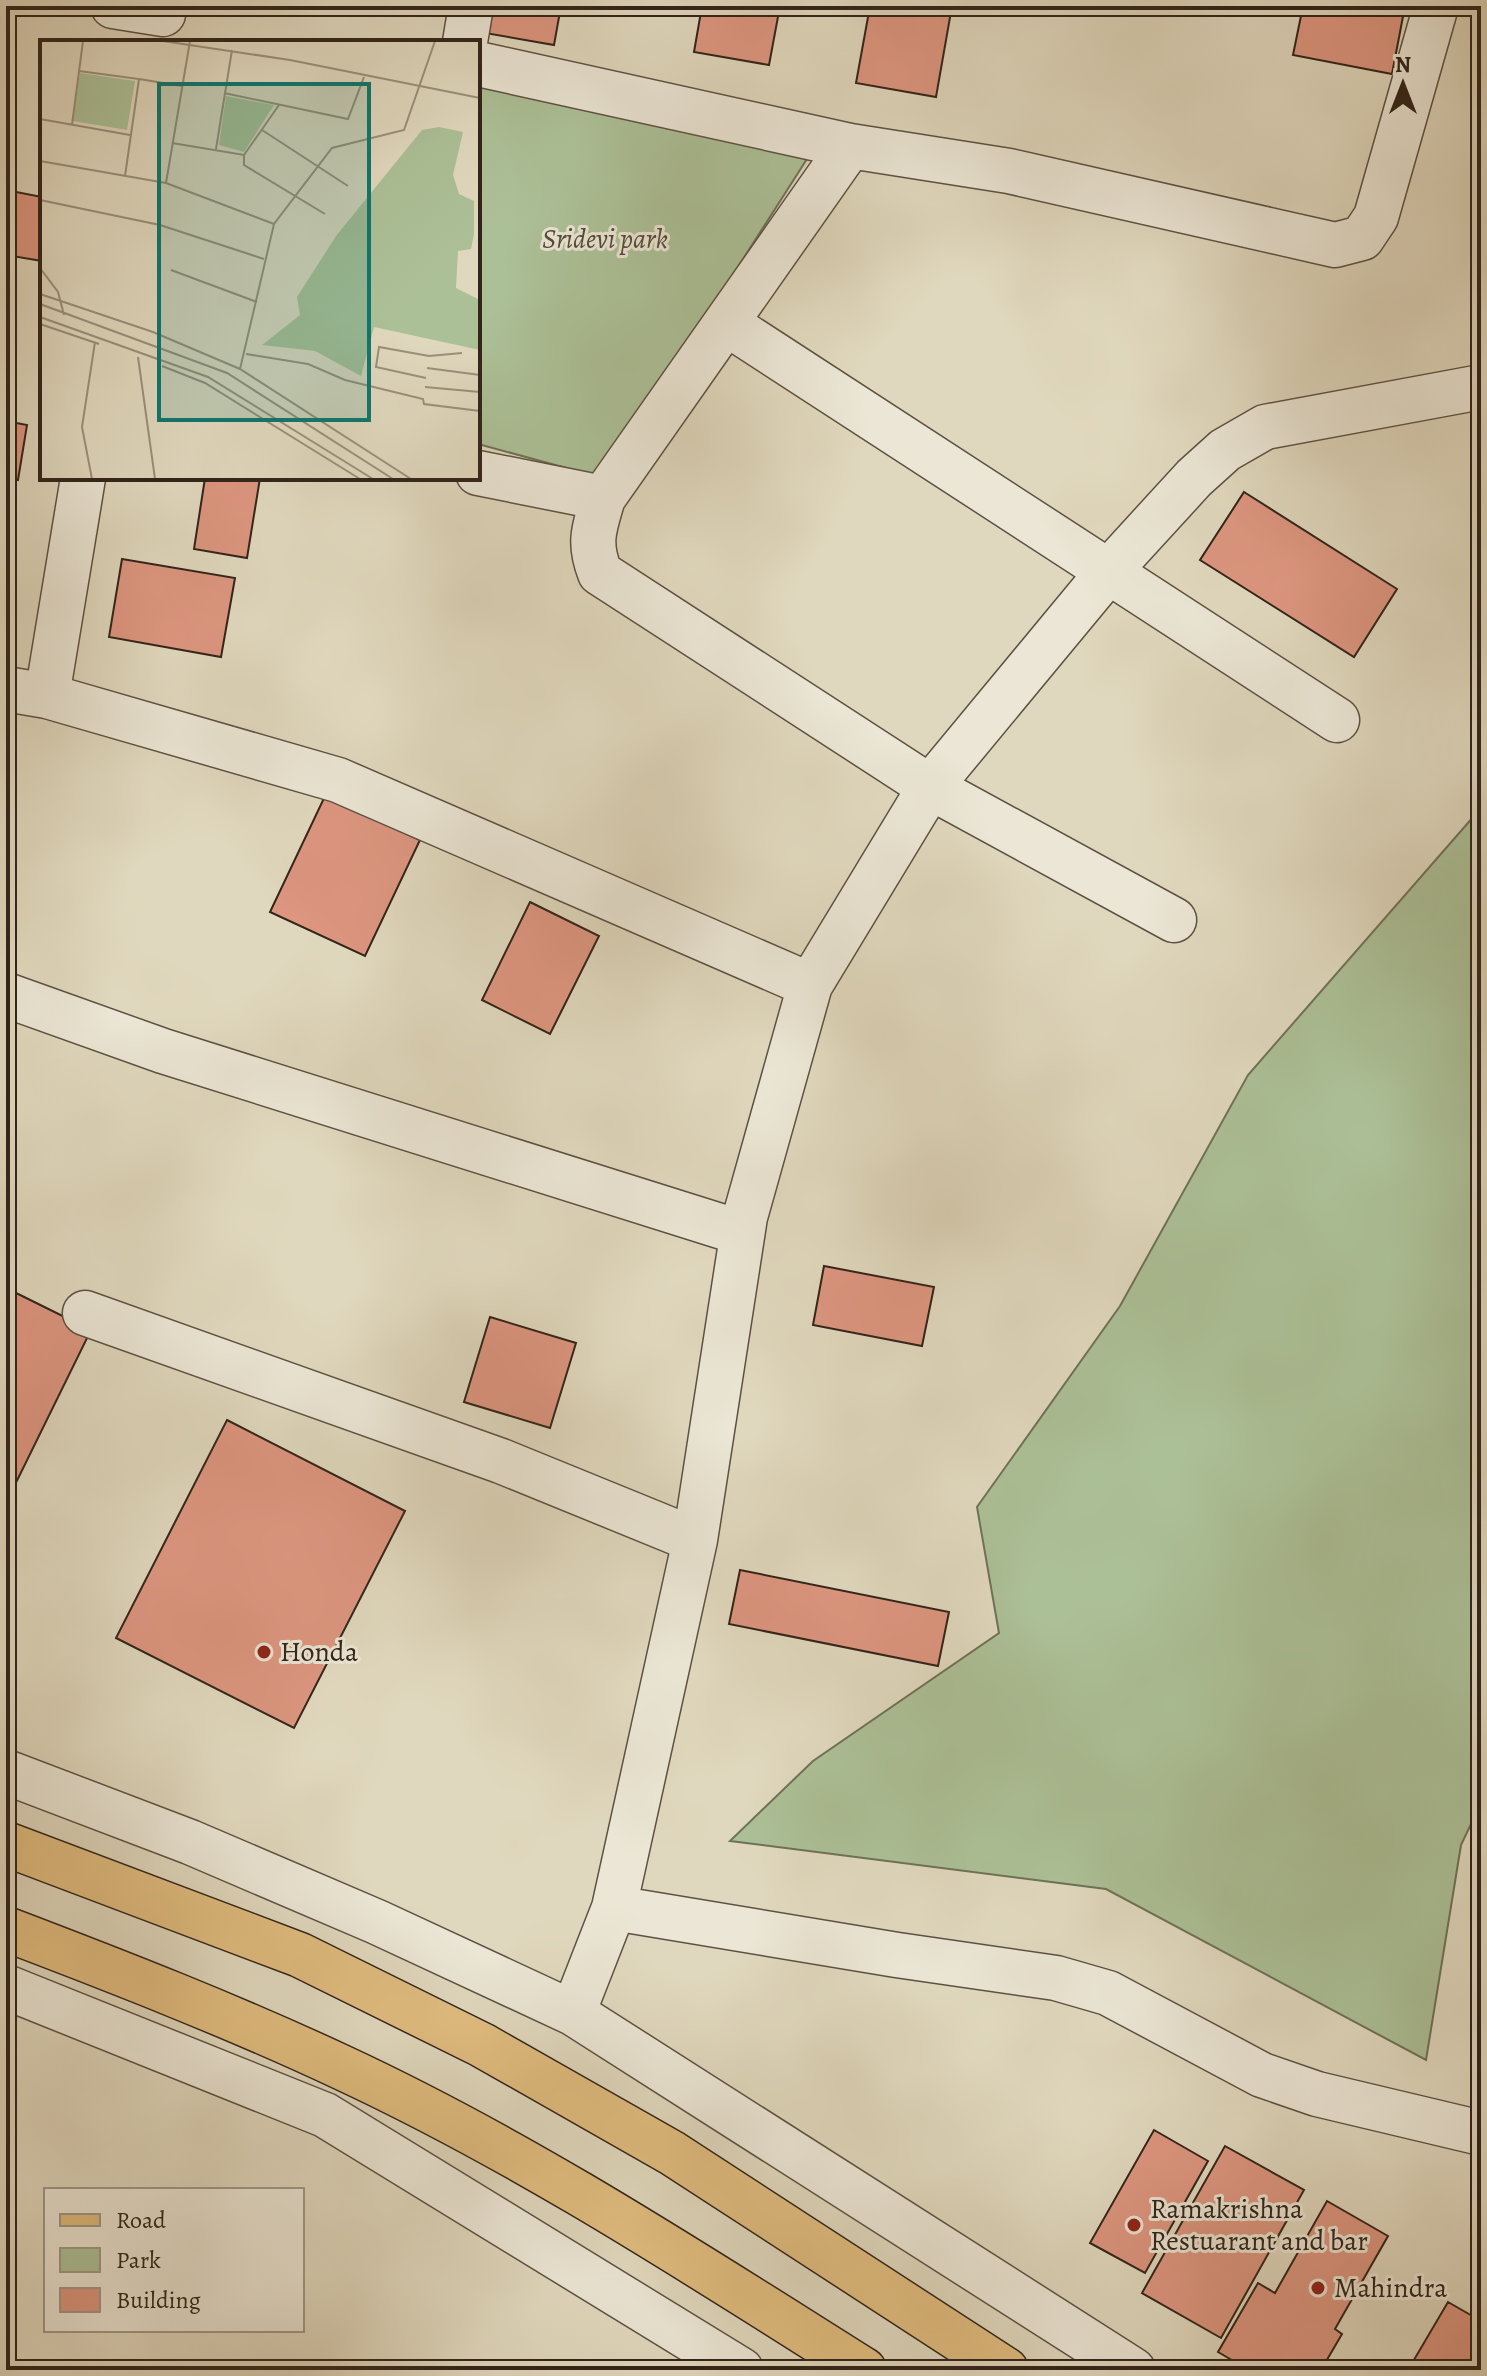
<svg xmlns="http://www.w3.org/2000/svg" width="1487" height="2376" font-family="Alegreya,serif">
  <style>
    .green { fill: #acc097; stroke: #6e7258; stroke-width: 2 }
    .building { fill: #dd9680; stroke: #31241a; stroke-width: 2 }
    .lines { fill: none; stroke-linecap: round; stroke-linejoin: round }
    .minor-casing { stroke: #5d5143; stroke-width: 47 }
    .major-casing { stroke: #31241a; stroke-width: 47 }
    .minor { stroke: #ebe6d5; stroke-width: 44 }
    .major { stroke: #e0bc7f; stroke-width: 44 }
    .poi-dot { fill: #8f2418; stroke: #ebe6d5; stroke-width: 3 }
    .labels { text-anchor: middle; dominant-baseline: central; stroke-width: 6; stroke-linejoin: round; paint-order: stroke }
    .park-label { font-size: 28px; font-style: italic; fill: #504b39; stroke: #ebe6d5 }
    .poi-label { font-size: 28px; fill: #31241a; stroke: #ebe6d5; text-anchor: start }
    .inset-road { fill: none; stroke: #9a907c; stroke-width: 2 }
    .view { fill: #0f766e; fill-opacity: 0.15; stroke: #0f766e; stroke-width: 4 }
    .inset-edge { fill: none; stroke: #31241a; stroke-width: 4 }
  </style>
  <rect width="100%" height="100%" fill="#e0d8be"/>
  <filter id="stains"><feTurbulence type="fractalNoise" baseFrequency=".0025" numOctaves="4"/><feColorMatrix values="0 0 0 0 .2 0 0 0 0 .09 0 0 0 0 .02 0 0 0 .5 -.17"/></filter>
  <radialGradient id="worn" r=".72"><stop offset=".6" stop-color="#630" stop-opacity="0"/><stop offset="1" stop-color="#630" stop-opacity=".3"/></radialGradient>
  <!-- green -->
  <path class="green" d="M478,85L814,148L603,478L478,444Z
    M1481,808V1803L1461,1845L1426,2060L1106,1889L730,1841L813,1761L999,1633L977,1507L1120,1306L1248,1075Z"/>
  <!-- building -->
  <path class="building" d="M489,6H561L554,45L485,33Z
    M702,6H780L769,65L694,52Z
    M870,6H952L936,97L856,83Z
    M1303,6H1405L1392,74L1293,55Z
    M6,190L42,197V261L6,255Z
    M6,421L27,425L18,480L6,478Z
    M205,478H260L247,558L194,549Z
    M1244,492L1397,589L1354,657L1200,560Z
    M122,559L235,578L221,657L109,637Z
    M325,796L420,840L365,956L270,912Z
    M530,902L599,936L550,1034L482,1000Z
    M824,1266L934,1287L922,1346L813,1325Z
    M6,1288L91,1330L6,1503Z
    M490,1317L576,1343L550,1428L464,1402Z
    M227,1420L405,1511L294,1728L116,1638Z
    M740,1570L949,1612L938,1666L729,1624Z
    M1154,2130L1208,2161L1145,2273L1090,2243Z
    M1225,2146L1304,2190L1221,2338L1142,2293Z
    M1327,2201L1388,2236L1335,2329L1342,2334L1321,2370H1249L1218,2352L1258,2283L1275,2293Z
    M1448,2302L1481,2321V2370H1408Z"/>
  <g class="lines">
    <!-- minor casing -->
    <g class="minor-casing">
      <path id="minor" d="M113,6L163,14
        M465,42L471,6
        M478,64L850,146L1009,171L1335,245L1362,238L1376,217L1436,6
        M726,323L1337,720
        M478,473L603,498L850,146
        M603,498C594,529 588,542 600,573L930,787L1174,920
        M6,689L47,696L338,780L810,985
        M47,696L83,478
        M6,995L163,1051L742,1233
        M85,1313L501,1461L695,1540
        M6,1772L190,1842L377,1922L573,2013L1133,2370
        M614,1908L897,1955L1056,1978L1108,1993L1262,2075L1317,2094L1481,2133
        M6,1987L325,2115L741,2370
        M573,2013L614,1908L695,1540L745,1217L810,985L930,787L1108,572L1194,478L1225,450L1265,427L1481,387"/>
    </g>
    <!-- major casing -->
    <g class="major-casing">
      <path id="major" d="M6,1844L300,1955L482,2045L672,2153L1006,2370
        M6,1929C119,1972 232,2016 341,2067C524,2152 694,2263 864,2370"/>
    </g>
    <!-- minor -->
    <use href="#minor" class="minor"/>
    <!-- major -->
    <use href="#major" class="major"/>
  </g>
  <!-- markers -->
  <g class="poi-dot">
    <circle cx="264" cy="1652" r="8"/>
    <circle cx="1134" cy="2225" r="8"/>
    <circle cx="1318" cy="2288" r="8"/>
  </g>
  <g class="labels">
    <!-- park labels -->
    <g class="park-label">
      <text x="605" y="239">Sridevi park</text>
    </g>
    <!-- poi labels -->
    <g class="poi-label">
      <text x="280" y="1652">Honda</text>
      <text x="1150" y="2209">Ramakrishna<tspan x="1150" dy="32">Restuarant and bar</tspan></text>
      <text x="1334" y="2288">Mahindra</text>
    </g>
  </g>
  <!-- overview -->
  <g transform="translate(40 40)">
    <rect width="440" height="440" fill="#e0d8be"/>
    <path d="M40,33L95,41L87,90L33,81ZM186,56L234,65L204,112L179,105ZM399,87L423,92L413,135L419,154L434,161V194L431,209L418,211L416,248L440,260V310L334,287L321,336L275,311L222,305L260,275L257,257L296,196L382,90Z" fill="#acc097"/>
    <path class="inset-road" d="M123,1L250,20L440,58M39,31L99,39L85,136M99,39L142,46M184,53L308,79L324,37M0,79L90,95M32,85L43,1M222,90L308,146M132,103L204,115L239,65M176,109L192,10M204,115V125L285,174M0,121L126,143L234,184M126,143L150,1M0,160L120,185L224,219M0,228L18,252L24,275M131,230L217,262M0,254L113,292L200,329L371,439M0,264L187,333L353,439M0,277L168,337L333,439M0,284L59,304M206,314L268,324L305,340L383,359L384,364L440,371M98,317L115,439M122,326L165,343L320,439M387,328L440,335M200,329L234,184L292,108L364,90L395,1M386,338L336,327L339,307L389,316L422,313M385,347L440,352M52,439L42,387L55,302"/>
    <path class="view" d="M119,44H329V380H119Z"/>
    <rect width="440" height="440" class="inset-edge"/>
  </g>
  <!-- margin -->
  <rect width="1487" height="2376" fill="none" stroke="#e0d8be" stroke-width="32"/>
  <rect x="8" y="8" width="1471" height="2360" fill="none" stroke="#31241a" stroke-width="4"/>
  <rect x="16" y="16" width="1455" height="2344" fill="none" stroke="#31241a" stroke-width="2"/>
  <!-- legend -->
  <rect x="44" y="2188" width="260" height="144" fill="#ebe6d5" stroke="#a1988a" stroke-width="2"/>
  <rect x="60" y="2214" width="40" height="12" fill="#e0bc7f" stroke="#a1988a" stroke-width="2"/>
  <text x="116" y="2228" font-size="24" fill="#31241a">Road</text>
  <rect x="60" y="2248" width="40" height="24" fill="#acc097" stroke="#a1988a" stroke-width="2"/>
  <text x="116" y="2268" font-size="24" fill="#31241a">Park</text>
  <rect x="60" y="2288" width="40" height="24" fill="#dd9680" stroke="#a1988a" stroke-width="2"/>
  <text x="116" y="2308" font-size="24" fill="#31241a">Building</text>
  <!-- north arrow -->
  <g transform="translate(1403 84)" stroke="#ebe6d5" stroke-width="6" paint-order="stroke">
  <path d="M0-6L14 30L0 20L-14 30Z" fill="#31241a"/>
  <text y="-12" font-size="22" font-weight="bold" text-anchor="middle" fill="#31241a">N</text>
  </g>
  <rect width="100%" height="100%" filter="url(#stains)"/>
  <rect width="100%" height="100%" fill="url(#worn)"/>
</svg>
